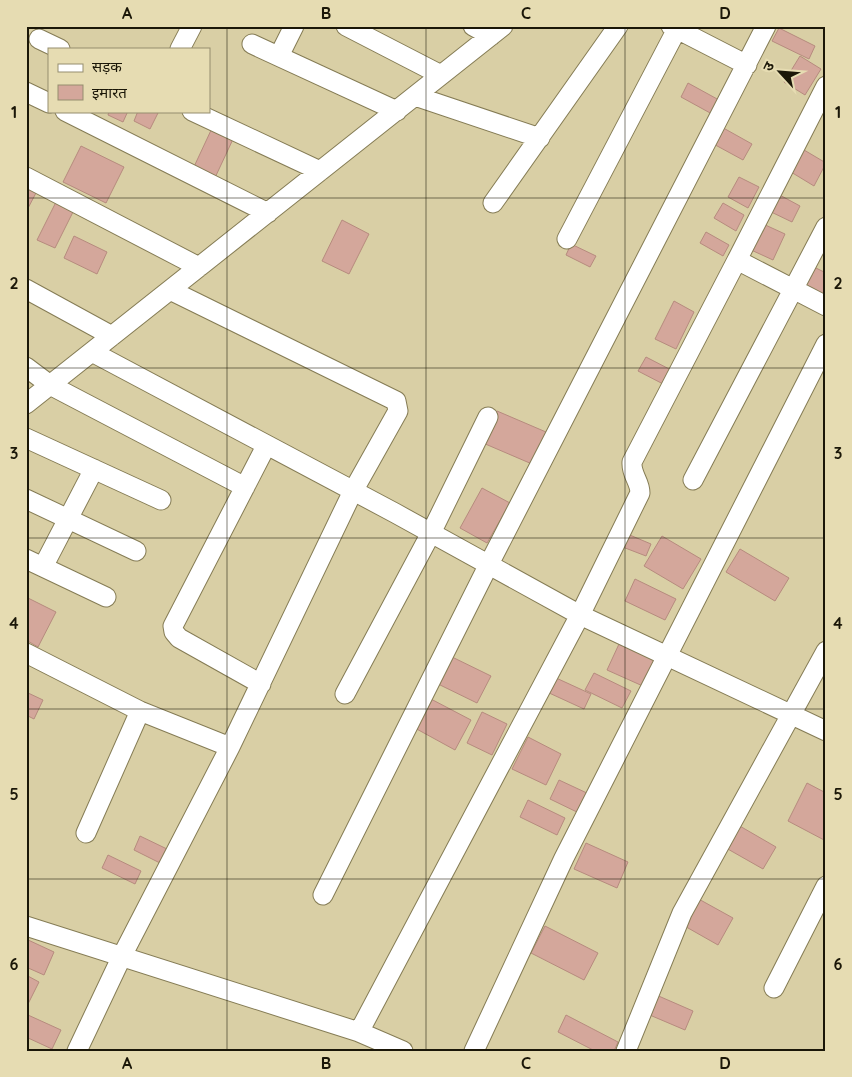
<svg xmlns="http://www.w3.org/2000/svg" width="852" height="1077" font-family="Quicksand,'Noto Sans Devanagari',sans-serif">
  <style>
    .building { fill: #d4a79b; stroke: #b68b7e }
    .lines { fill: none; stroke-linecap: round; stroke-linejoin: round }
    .street-casing { stroke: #857c55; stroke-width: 21 }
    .street { stroke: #fff; stroke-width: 19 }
    .grid { fill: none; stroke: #1b1708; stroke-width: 1; stroke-opacity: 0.55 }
    .neatline { fill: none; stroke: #1b1708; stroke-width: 2 }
    .grid-label { font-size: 16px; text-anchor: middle; font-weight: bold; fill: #1b1708 }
  </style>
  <rect width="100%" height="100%" fill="#d9cfa5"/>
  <!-- building -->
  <path class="building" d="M779,28L815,46L809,59L772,41Z
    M800,56L821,69L805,95L784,82Z
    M688,83L719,100L712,114L681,97Z
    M109,111H128L123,122L108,115Z
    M138,111H159L150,129L134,121Z
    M718,125L752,144L743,160L708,141Z
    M213,126L234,137L213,182L192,171Z
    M81,146L124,167L106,203L63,182Z
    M799,147L826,163L814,186L786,169Z
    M739,177L759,187L748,208L728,197Z
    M26,186L37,191L26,212Z
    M776,193L800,206L792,222L767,210Z
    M57,200L75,208L55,248L37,240Z
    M723,203L744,215L736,231L714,218Z
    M342,220L369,234L349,274L322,261Z
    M761,223L785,234L773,260L749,249Z
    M706,232L729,245L723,256L700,243Z
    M74,236L107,252L97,274L64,258Z
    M571,244L596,256L590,267L566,255Z
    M808,264L826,273V302L796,287Z
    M674,301L694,312L676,349L655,339Z
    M646,357L675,372L667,386L638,371Z
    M497,411L546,432L532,464L483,443Z
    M482,488L510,503L487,543L460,528Z
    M625,533L651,544L646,556L620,546Z
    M662,536L701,559L683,589L644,566Z
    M740,549L789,578L775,601L726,572Z
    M635,579L676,599L665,620L625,601Z
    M26,597L56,612L38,647L26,640Z
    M619,644L657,661L645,687L607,670Z
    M450,656L491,676L477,703L436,683Z
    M594,673L631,691L622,708L585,690Z
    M554,677L591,694L584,709L547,692Z
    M26,692L43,700L34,719L26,715Z
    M429,698L471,720L455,750L413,727Z
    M482,712L507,724L492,755L467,743Z
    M528,737L561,754L546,785L512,769Z
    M559,780L589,794L581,814L550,799Z
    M807,783L826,793V841L788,821Z
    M528,800L565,818L557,835L520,817Z
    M738,825L776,847L763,869L726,848Z
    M140,836L167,849L160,863L134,850Z
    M586,843L628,862L617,888L574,869Z
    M108,855L141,871L135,884L102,868Z
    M695,897L733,918L718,945L681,924Z
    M545,926L598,953L584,980L531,953Z
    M26,939L54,952L44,975L26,967Z
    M26,975L39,982L27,1006H26Z
    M654,994L693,1011L685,1030L645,1013Z
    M28,1015L61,1030L52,1049L26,1037V1020Z
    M566,1015L618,1042L614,1051H595L558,1032Z"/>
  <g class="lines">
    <!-- street casing -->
    <g class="street-casing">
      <path id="street" d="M346,26L441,75
        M473,26L491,36
        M671,26L747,65
        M39,39L60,49
        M252,44L397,111
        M180,49L192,26
        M279,56L294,26
        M26,92L49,103
        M415,96L540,138
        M65,111L268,213
        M192,111L320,171
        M26,177L199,267
        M493,203L618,26
        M567,239L677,29
        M737,260L826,86
        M26,289L112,336
        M92,352L395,513L580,615L826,731
        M26,367L50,385L245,487
        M26,404L503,26
        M26,438L161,500
        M693,480L826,227
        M26,499L136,551
        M26,559L106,597
        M43,567L94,469
        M26,653L140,711L230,747
        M261,684L179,638L174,632L173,626L266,446
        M345,694L431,533L488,417
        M86,833L140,711
        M323,895L488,566L766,26
        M26,926L359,1032L403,1051
        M774,988L826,886
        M359,1032L580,615L640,493C640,481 631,475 632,462L737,260L826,306
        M77,1051L122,956L230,747L352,493L398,411L396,401L170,290
        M474,1051L564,858L826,344
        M626,1051L682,913L826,651"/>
    </g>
    <!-- street -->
    <use href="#street" class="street"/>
  </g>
  <!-- grid -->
  <path class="grid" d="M227,26V1051M426,26V1051M625,26V1051M26,198H826M26,368H826M26,538H826M26,709H826M26,879H826"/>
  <!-- border -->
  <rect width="852" height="1077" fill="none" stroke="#e6dcb2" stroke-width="55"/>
  <!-- legend -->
  <rect x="48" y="48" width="162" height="65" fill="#e6dcb2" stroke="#958d6e"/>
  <rect x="58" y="64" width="25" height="8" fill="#ffffff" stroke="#958d6e"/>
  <text x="92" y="72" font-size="15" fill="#1b1708">सड़क</text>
  <rect x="58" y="85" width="25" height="15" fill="#d4a79b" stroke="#958d6e"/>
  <text x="92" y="98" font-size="15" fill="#1b1708">इमारत</text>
  <!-- north arrow -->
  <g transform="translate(780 72) rotate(296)" stroke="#e6dcb2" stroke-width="4" paint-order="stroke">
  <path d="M0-4L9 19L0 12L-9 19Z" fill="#1b1708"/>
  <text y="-8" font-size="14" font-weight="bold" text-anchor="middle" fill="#1b1708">उ</text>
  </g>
  <rect x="28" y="28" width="796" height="1022" class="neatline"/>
  <g class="grid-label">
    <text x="127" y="19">A</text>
    <text x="326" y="19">B</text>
    <text x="526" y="19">C</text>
    <text x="725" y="19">D</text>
    <text x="14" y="118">1</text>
    <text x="838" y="118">1</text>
    <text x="14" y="289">2</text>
    <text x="838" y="289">2</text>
    <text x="14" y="459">3</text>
    <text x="838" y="459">3</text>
    <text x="14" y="629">4</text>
    <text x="838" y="629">4</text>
    <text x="14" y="800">5</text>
    <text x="838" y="800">5</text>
    <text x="14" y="970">6</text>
    <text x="838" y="970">6</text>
    <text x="127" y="1069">A</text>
    <text x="326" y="1069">B</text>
    <text x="526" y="1069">C</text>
    <text x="725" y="1069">D</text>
  </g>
</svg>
